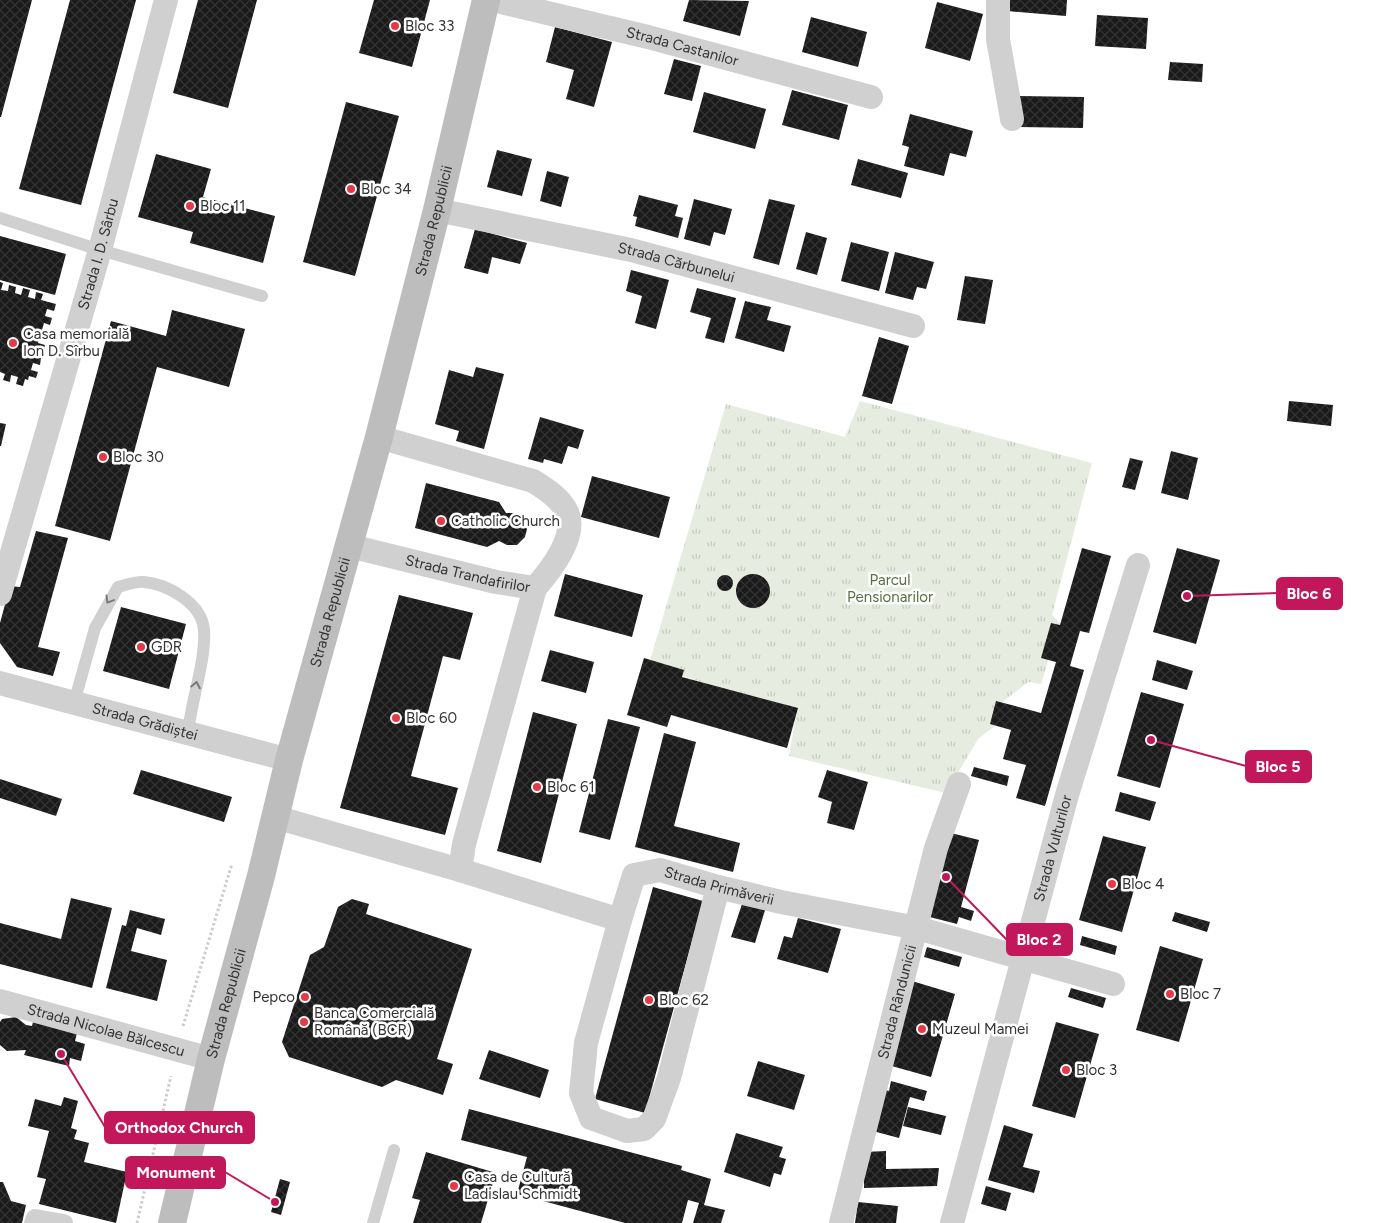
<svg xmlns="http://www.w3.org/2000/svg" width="1376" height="1223" font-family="Figtree,sans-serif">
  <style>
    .park { fill: url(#park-tufts) }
    .building { fill: url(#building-cross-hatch) }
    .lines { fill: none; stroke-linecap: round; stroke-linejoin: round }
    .path { stroke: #cdcdcd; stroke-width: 3; stroke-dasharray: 2.5 2.5; stroke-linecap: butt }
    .service { stroke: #d0d0d0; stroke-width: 12 }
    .pedestrian { stroke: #d0d0d0; stroke-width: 18 }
    .minor { stroke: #d0d0d0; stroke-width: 24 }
    .secondary { stroke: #bdbdbd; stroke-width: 28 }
    .oneway { stroke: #7a7a7a }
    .poi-dot { fill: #e63946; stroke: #fff; stroke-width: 2 }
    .labels { text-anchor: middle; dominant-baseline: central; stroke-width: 5; stroke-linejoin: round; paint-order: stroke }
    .poi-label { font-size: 15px; fill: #333; stroke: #fff; text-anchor: start }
    .street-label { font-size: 15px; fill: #333; stroke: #fff }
    .park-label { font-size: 15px; fill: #56703f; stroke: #fff }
    .leader { fill: none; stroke: #c2185b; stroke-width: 2 }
    .callout-dot { fill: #c2185b; stroke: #fff; stroke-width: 2 }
    .callout { fill: #c2185b; stroke: #c2185b; stroke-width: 2 }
    .callout-label { font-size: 16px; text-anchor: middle; font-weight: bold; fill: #fff }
  </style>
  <defs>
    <pattern id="park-tufts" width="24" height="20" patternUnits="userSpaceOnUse" patternTransform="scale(1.25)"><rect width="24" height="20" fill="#e6ecdf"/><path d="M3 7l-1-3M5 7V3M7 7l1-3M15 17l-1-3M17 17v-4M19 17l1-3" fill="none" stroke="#c6cbc0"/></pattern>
    <pattern id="building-cross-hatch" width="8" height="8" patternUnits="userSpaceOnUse" patternTransform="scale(1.25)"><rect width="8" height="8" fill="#1a1a1a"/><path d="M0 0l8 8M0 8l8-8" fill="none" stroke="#333"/></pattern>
  </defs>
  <rect width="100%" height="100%" fill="#fff"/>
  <!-- park -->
  <path class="park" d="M860,401L1092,463L1052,615L1060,623L1041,684L1028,682L1000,704L995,726L978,739L946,793L789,756L796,715L649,664L726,404L845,437Z"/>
  <!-- building -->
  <path class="building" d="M0,0H32L1,117H0Z
    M70,0H136L81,205L19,189Z
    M198,0H257L228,108L173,93Z
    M374,0H430L412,67L359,53Z
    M689,0L749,1L740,36L683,21Z
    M1008,0H1067L1066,16L1007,11Z
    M937,2L983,14L970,61L925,48Z
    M1097,15L1148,18L1146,49L1095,46Z
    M811,17L867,32L858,67L802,52Z
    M555,27L612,42L594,107L566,99L574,70L546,62Z
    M674,59L701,66L692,101L664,94Z
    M1170,62L1203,64L1202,82L1168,80Z
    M792,90L848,105L839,140L782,125Z
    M704,92L766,109L755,149L693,132Z
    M1020,96L1084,97L1083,128L1019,127Z
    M346,102L399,116L355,276L303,262Z
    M910,114L973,131L966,157L950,153L944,176L904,166L909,147L902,145Z
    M497,150L532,159L522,196L487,187Z
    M156,154L211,169L203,197L275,216L263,263L190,243L193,232L138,217Z
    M858,159L908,173L901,198L851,185Z
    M547,171L569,177L561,207L540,201Z
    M639,195L678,205L675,216L683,218L678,238L635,226L637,217L633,216Z
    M694,199L732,209L725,235L714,232L710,246L684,239Z
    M769,199L795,205L779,265L753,258Z
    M475,229L527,243L520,264L492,257L488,274L464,268Z
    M806,232L827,238L817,275L796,269Z
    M0,236L66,254L55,295L0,280Z
    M851,242L889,252L879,291L841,281Z
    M895,252L934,262L926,289L917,287L913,300L885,293Z
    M631,270L669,280L656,329L635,323L642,296L626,291Z
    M965,276L993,280L985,324L957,320Z
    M0,282L3,283L1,290L8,291L9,285L16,287L15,293L21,295L23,288L30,290L28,297L35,299L36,292L43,294L41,300L56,304L54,311L47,309L45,316L52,318L50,325L44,323L42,330L49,331L47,338L40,336L38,343L45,345L43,352L36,350L35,356L41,358L40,365L33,363L31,370L38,372L36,378L29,376L28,380L25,379L23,386L16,384L18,377L11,375L10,382L3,380L5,374L0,372Z
    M697,288L736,298L724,343L705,338L711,318L690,312Z
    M745,301L771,307L767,320L791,326L784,352L735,338Z
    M172,310L245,329L229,387L157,367L110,541L55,526L111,321L166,336Z
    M879,337L909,346L892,404L862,396Z
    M476,367L504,374L484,449L456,441L459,431L435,424L449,370L473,377Z
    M1289,401L1333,405L1331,426L1287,421Z
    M540,417L584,430L578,449L568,446L562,464L544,459L543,463L528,459Z
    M0,423L6,424L1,446H0Z
    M1171,451L1198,458L1188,500L1161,493Z
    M1130,458L1143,461L1135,490L1122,487Z
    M592,476L670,497L659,538L581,517Z
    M426,483L499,502L506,513H515L524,520L527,529L525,537L517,545H507L499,541L487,547L415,528Z
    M36,531L68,538L38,647L60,652L53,676L17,667L0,643V623L10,586L20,587Z
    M1082,548L1111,556L1089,633L1080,631L1070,666L1084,670L1045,806L1016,798L1026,765L1003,759L1011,730L990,724L996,701L1041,713L1056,662L1041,658L1051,623L1060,625Z
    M1177,548L1220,560L1196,644L1153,632Z
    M736 591a17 17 0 1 1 34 0a17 17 0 1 1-34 0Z
    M565,574L643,595L632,637L554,616Z
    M717 583a8 8 0 1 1 16 0a8 8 0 1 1-16 0Z
    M399,595L473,613L460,660L443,656L411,776L458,788L445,835L340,808Z
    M121,607L186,624L169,689L103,671Z
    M550,650L594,662L586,693L541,681Z
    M644,658L684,670L682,677L798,708L787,748L671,715L667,727L627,715Z
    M1157,660L1193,671L1187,690L1152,680Z
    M1141,692L1184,704L1160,788L1117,776Z
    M533,712L577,724L541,863L497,851Z
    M608,719L640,727L610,840L579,832Z
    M664,733L696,742L674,826L740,843L733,872L635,847Z
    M974,767L1009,776L1007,786L971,776Z
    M141,770L232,797L224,822L133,794Z
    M827,770L868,782L854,830L827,823L832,802L818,797Z
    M0,779L62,799L56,816L0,798Z
    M1120,792L1156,802L1150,821L1115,811Z
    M935,829L979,840L961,907L974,911L971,921L959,917L957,924L914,913Z
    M1103,836L1146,847L1122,932L1079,920Z
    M653,887L703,901L645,1113L595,1099Z
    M71,898L112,908L92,988L0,964V923L61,939Z
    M352,899L369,904L366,914L472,949L437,1059L453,1064L443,1095L396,1080L382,1087L289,1057L282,1042L310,955L324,947L338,907Z
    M743,901L766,907L755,943L731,937Z
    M130,910L165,919L161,935L137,928L131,951L167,960L157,1001L106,988L122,925L126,926Z
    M1175,912L1210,922L1207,932L1172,921Z
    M798,918L841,929L828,973L777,959L784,936L792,938Z
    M1082,936L1117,946L1115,955L1080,945Z
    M1160,946L1203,959L1179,1042L1136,1030Z
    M927,947L962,957L959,967L924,957Z
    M912,981L955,994L931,1077L888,1065Z
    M1071,988L1106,998L1103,1008L1068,997Z
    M16,1017L26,1025L32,1026L33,1022L77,1033L75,1041L85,1044L81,1061L70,1058L69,1066L24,1055L26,1050L7,1051L0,1045V1022L2,1019Z
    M1056,1022L1099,1034L1075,1118L1032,1106Z
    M489,1050L549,1070L540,1098L479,1079Z
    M758,1061L805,1075L794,1110L747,1096Z
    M891,1081L927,1091L924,1101L910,1097L899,1138L869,1130L881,1089L889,1091Z
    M64,1097L78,1101L71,1128L77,1130L74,1139L89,1143L84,1162L127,1172L116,1223L39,1204L46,1179L37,1177L49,1131L28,1126L35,1099L61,1106Z
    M908,1107L946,1116L941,1135L903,1126Z
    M469,1109L682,1166L681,1170L711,1179L704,1205L725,1210L721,1223H693L699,1203L688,1200L682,1223H625L517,1194L527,1157L461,1140Z
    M1004,1125L1033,1134L1023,1167L1040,1171L1034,1193L988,1180Z
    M736,1133L783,1147L779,1157L786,1159L781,1175L774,1173L770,1187L724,1172Z
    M886,1151V1169L939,1168L937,1186L864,1188V1152Z
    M426,1152L496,1173L481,1223H413L420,1200L412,1198Z
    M280,1179L290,1182L281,1215L271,1212Z
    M0,1182H3L11,1201L26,1205L22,1223H0Z
    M986,1186L1011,1193L1006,1211L981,1204Z
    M858,1202L898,1206L896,1223H855Z"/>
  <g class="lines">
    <!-- path -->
    <path class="path" d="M183,1026L231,867L234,868
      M137,1223L171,1076"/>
    <!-- service -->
    <path class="service" d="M0,218L100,250L262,296
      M74,703L95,628L118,587C126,585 136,581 144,582C167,584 202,603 204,630C206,661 191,701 188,733
      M373,1223L394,1150"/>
    <!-- pedestrian -->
    <path class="pedestrian" d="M33,1223L35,1218L64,1223"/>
    <!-- minor -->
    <g class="minor">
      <path id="s1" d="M493,0L648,37L871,97"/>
      <path d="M998,0V39L1012,119"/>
      <path id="s2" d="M437,210L631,250L913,326"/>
      <path id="s3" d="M350,546L496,582L535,588C550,571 578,536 567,512C560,498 546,489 533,481L379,437"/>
      <path id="s4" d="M0,594L100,250L166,0"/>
      <path id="s5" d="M0,683L289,760"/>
      <path id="s6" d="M275,817L460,870L620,920L634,875L660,870L718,887L781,902L917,928L1113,984"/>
      <path d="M460,870L464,844L535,588"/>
      <path d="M620,920L586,1043L581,1093L591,1118L627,1131L644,1129L654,1119L669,1078L718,887"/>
      <path id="s7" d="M0,1001L211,1059"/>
      <path id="s8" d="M841,1223L936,848L959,784"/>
      <path id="s9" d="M952,1223L1067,795L1138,565"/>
    </g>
    <!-- secondary -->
    <path class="secondary" id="s10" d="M172,1223L211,1059L261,876L289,760L379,437L437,210L486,0"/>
  </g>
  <!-- one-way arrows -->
  <defs><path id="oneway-chevron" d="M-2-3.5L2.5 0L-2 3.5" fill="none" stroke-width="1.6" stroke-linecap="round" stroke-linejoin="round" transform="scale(1.25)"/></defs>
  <g class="oneway">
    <use href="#oneway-chevron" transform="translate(109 600) rotate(121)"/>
    <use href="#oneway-chevron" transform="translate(196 685) rotate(-79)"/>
  </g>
  <!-- markers -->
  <g class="poi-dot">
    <circle cx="395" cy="26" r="5"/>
    <circle cx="351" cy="189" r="5"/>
    <circle cx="190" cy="206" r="5"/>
    <circle cx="13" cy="343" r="5"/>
    <circle cx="103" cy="457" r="5"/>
    <circle cx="441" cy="521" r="5"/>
    <circle cx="141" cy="647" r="5"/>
    <circle cx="396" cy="718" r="5"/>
    <circle cx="537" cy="787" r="5"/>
    <circle cx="1112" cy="884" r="5"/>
    <circle cx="1170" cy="994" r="5"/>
    <circle cx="305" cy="997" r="5"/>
    <circle cx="649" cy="1000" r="5"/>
    <circle cx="304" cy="1022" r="5"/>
    <circle cx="922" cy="1029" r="5"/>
    <circle cx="1066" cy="1070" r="5"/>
    <circle cx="454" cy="1186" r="5"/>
  </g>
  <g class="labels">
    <!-- poi labels -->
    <g class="poi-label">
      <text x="405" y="26">Bloc 33</text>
      <text x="361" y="189">Bloc 34</text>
      <text x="200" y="206">Bloc 11</text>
      <text x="23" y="334">Casa memorială<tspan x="23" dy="17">Ion D. Sîrbu</tspan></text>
      <text x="113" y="457">Bloc 30</text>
      <text x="451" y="521">Catholic Church</text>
      <text x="151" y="647">GDR</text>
      <text x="406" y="718">Bloc 60</text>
      <text x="547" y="787">Bloc 61</text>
      <text x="1122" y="884">Bloc 4</text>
      <text x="1180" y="994">Bloc 7</text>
      <text x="295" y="997" text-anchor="end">Pepco</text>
      <text x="659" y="1000">Bloc 62</text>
      <text x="314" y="1013">Banca Comercială<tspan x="314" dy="17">Română (BCR)</tspan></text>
      <text x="932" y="1029">Muzeul Mamei</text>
      <text x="1076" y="1070">Bloc 3</text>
      <text x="464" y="1177">Casa de Cultură<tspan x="464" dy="17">Ladislau Schmidt</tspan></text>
    </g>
    <!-- street labels -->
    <g class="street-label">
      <text stroke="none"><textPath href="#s1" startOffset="195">Strada Castanilor</textPath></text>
      <text stroke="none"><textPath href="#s10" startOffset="1036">Strada Republicii</textPath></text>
      <text stroke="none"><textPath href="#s4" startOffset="354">Strada I. D. Sârbu</textPath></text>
      <text stroke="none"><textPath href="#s2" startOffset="245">Strada Cărbunelui</textPath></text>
      <text stroke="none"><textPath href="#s3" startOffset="121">Strada Trandafirilor</textPath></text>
      <text stroke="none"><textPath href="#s10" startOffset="631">Strada Republicii</textPath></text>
      <text stroke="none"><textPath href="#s5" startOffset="150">Strada Grădiștei</textPath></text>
      <text stroke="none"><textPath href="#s9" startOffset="388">Strada Vulturilor</textPath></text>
      <text stroke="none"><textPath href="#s6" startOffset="495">Strada Primăverii</textPath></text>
      <text stroke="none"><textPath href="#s10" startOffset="226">Strada Republicii</textPath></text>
      <text stroke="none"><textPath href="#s8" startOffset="228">Strada Rândunicii</textPath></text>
      <text stroke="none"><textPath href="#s7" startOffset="110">Strada Nicolae Bălcescu</textPath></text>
    </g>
    <!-- park labels -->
    <g class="park-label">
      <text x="890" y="580">Parcul<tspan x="890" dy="17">Pensionarilor</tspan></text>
    </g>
  </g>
  <!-- callouts -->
  <path class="leader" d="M1187 596L1277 593M1151 740L1246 766M946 877L1007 940M61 1054L105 1127M275 1202L225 1172"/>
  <g class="callout-dot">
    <circle cx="1187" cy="596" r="5"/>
    <circle cx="1151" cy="740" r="5"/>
    <circle cx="946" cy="877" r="5"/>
    <circle cx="61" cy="1054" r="5"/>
    <circle cx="275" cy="1202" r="5"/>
  </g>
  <g class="callout">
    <rect x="1277" y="578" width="65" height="31" rx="5"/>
    <rect x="1246" y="751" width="65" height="31" rx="5"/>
    <rect x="1007" y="924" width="65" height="31" rx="5"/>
    <rect x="105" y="1112" width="149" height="31" rx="5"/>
    <rect x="126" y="1157" width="99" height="31" rx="5"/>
  </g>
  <g class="callout-label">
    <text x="1309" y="599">Bloc 6</text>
    <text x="1278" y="772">Bloc 5</text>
    <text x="1039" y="945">Bloc 2</text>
    <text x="179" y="1133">Orthodox Church</text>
    <text x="176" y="1178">Monument</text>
  </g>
</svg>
